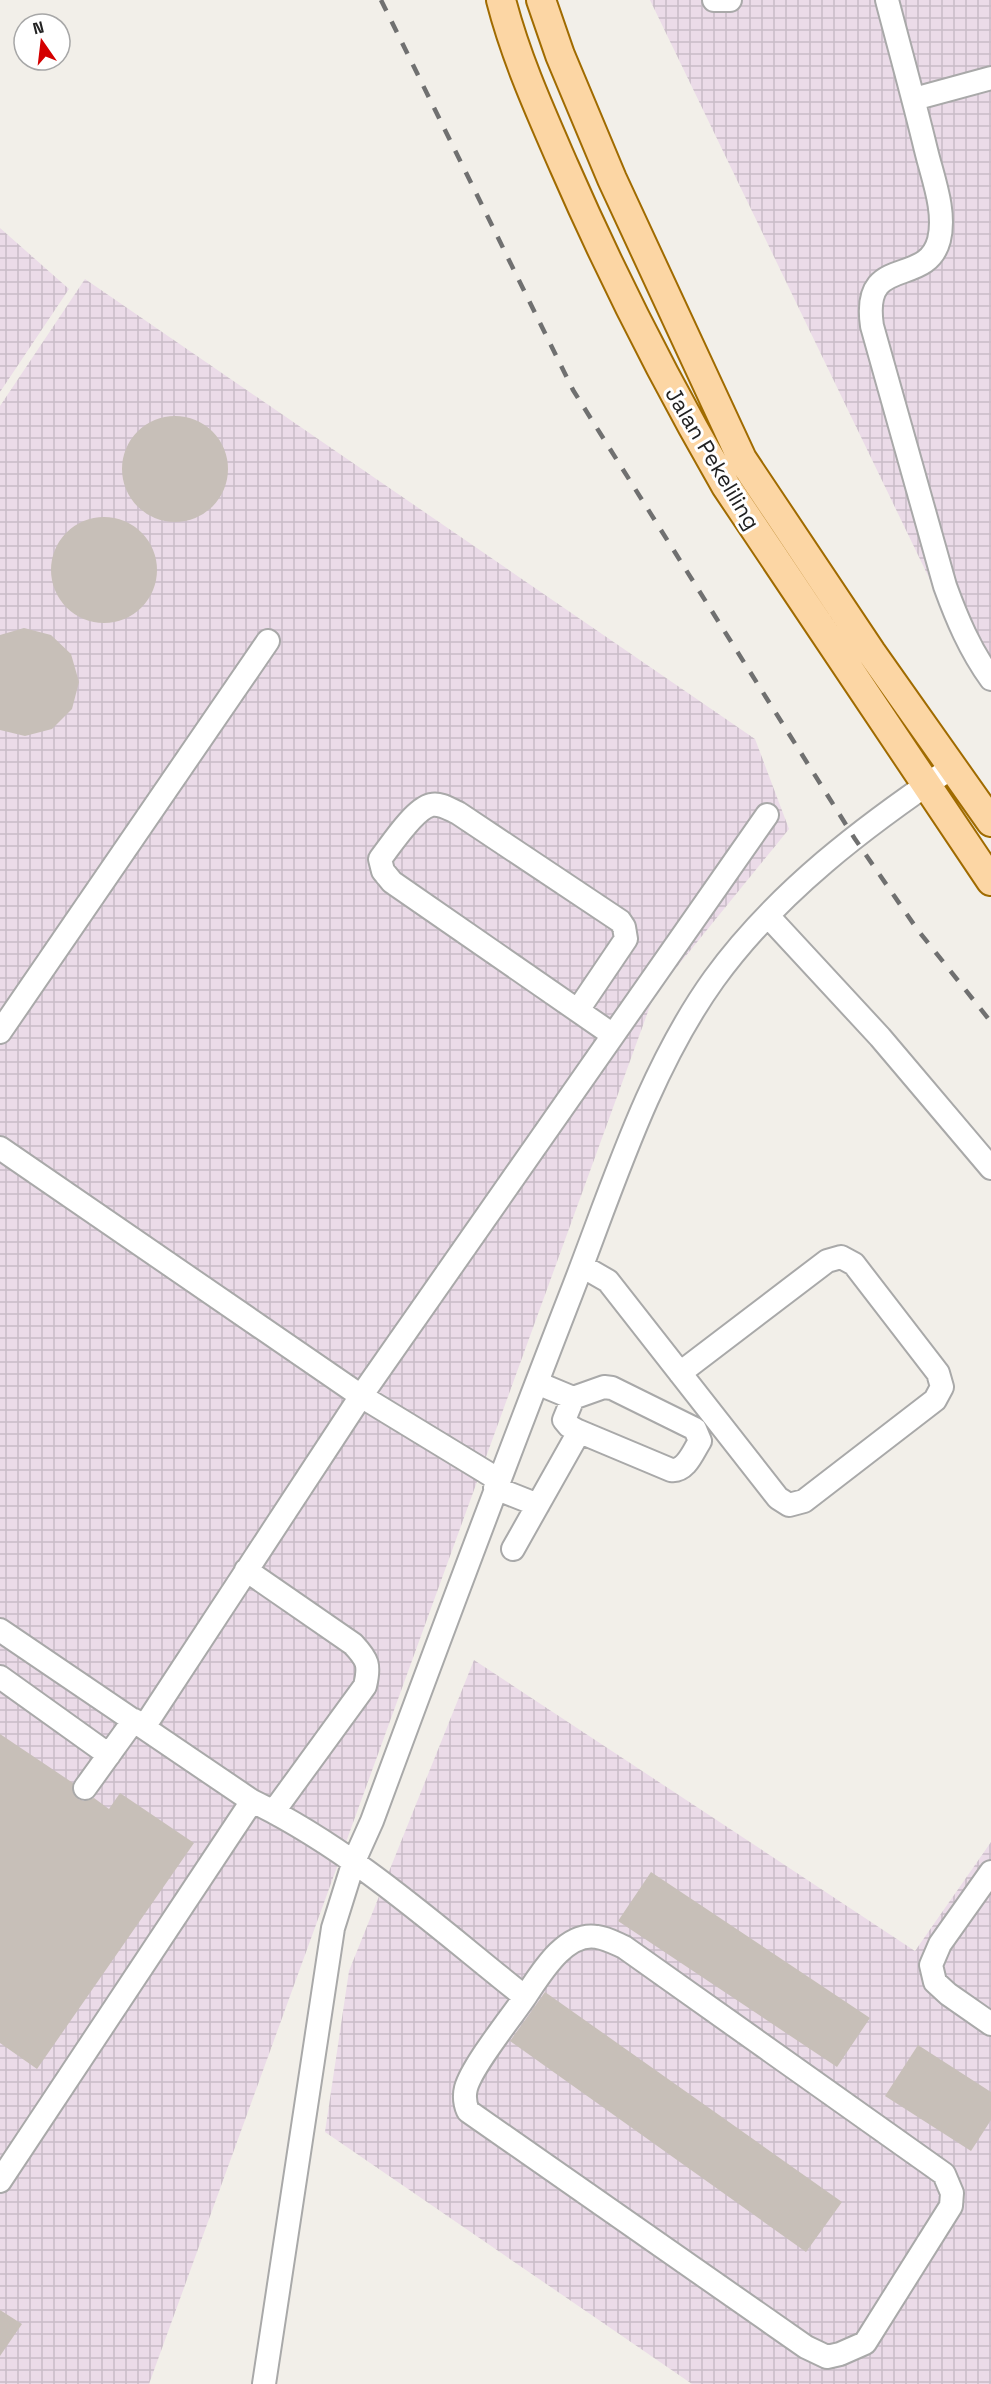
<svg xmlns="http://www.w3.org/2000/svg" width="991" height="2384" font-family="'Space Grotesk',sans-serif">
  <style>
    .industrial { fill: url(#industrial-grid) }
    .building { fill: #c7bfb8 }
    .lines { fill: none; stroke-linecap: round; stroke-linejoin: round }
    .minor-casing { stroke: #a9a9a9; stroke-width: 26 }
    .major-casing { stroke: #a06b00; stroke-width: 32 }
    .minor { stroke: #fff; stroke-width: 22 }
    .major { stroke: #fcd6a4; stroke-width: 28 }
    .rail { stroke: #707070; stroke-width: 4.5; stroke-dasharray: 12 12; stroke-linecap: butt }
    .labels { text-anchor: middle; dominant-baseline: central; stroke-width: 6; stroke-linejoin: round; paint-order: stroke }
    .street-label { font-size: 22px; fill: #222; stroke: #fff }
  </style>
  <defs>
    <pattern id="industrial-grid" width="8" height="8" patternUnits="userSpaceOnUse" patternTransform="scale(1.5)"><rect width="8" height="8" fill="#ebdbe8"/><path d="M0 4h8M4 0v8" fill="none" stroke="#c9bcc7"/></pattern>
  </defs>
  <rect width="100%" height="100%" fill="#f2efe9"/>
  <!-- industrial -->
  <path class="industrial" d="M650,0H991V683L946,613Z
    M0,228L69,289L0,392Z
    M85,279L755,739L789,829L654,995L149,2384H0V406Z
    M474,1660L915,1951L991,1842V2384H692L325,2132L349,1971Z"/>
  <!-- building -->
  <path class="building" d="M122 469a53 53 0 1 1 106 0a53 53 0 1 1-106 0Z
    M51 570a53 53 0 1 1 106 0a53 53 0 1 1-106 0Z
    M24,628L51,635L71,654L79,682L72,709L52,729L25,736L0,730V635Z
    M0,1734L73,1783V1793L78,1799L84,1801L94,1798L109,1809L120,1793L194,1843L37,2069L0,2043Z
    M651,1872L870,2018L837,2067L618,1921Z
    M545,1992L842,2202L806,2252L510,2041Z
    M918,2045L991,2092V2120L971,2151L885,2096Z
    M0,2310L22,2324L0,2356Z"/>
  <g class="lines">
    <!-- minor casing -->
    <g class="minor-casing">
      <path id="minor" d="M714,0H730
        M887,0C900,50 914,100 926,150C933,179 946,211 939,240C926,289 861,252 872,326L945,586C957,619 970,650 991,679
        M914,99L991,78
        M768,916L880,1037L991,1168
        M578,1010L626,939L624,927L620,921L458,813C449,809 441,803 431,805C414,809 391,845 380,859L383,871L392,882L613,1035
        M0,1032L268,641
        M0,1148L361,1396L499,1480
        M582,1266L608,1281L778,1498L789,1505L804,1501L935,1400L942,1387L938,1373L854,1264L841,1257L827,1261L680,1373
        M537,1383L573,1398L604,1387L612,1388L695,1429L700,1441C693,1452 686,1472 671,1470L578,1431
        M495,1488L538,1505
        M513,1549L575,1439L578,1431L569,1426L564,1420L573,1398
        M246,1570L353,1644C368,1660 370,1665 365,1686L274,1811
        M0,1630L252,1801C353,1850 438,1928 525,1997C540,1975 565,1931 597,1937C606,1938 615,1943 624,1947L944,2174L952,2193L951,2206L865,2343L840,2354L827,2357L806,2347L468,2111C465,2104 464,2096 466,2088C472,2066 510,2019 525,1997
        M0,1677L109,1755
        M144,1727L361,1396L767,815
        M85,1788L134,1720
        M991,1872L940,1944L931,1965L935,1982L948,1994L991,2024
        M0,2181L252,1801
        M264,2384L333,1928L354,1861L372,1821C437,1645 503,1469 571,1294C612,1189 648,1071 714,979C777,892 866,825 954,766"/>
    </g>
    <!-- major casing -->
    <g class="major-casing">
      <path id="major" d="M501,0C516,58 540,111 564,166C612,276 666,382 726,486L991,881
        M541,0L560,55L612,179L742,459L871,652L991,822"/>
    </g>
    <!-- minor -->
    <use href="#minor" class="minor"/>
    <!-- major -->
    <use href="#major" class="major"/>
    <!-- rail -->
    <path class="rail" d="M381,0L573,390L855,839L917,929L991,1022"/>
  </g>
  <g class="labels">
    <!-- street labels -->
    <g class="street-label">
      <text transform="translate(713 458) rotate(59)">Jalan Pekeliling</text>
    </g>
  </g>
  <!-- north arrow -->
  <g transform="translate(42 42) rotate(346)"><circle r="28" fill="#ffffff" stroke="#a7a7a7" stroke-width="1.5"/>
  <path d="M0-4.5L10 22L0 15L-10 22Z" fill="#d40000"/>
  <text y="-9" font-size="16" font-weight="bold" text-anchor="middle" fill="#222222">N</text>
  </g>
</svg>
